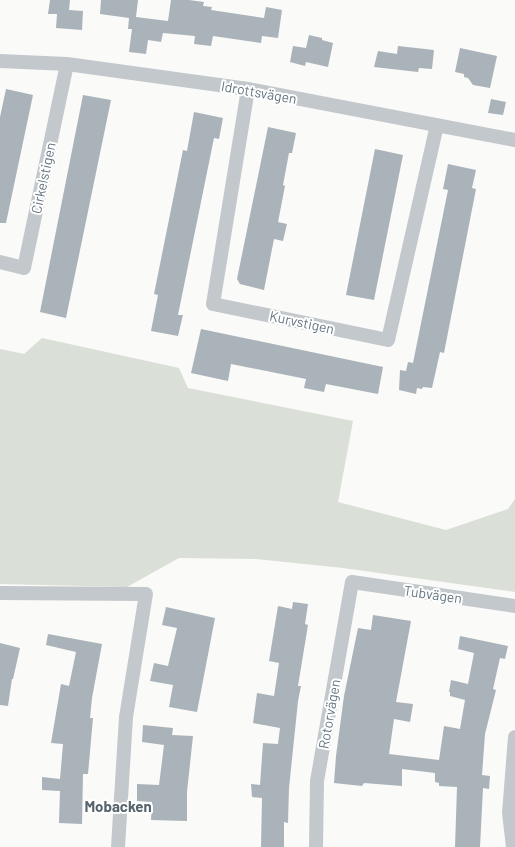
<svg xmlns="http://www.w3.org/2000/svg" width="515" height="847" font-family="Barlow,sans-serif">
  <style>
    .green { fill: #dadfd7 }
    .building { fill: #aab3b9 }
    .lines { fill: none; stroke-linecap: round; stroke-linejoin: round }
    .minor { stroke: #c3c8cc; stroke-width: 14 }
    .labels { text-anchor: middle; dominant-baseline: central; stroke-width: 4; stroke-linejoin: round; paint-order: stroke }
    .street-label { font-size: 14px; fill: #657683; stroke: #fff }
    .neighbourhood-label { font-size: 15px; font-weight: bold; fill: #57646e; stroke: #fff }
  </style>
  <rect width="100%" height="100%" fill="#fafaf8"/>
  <!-- green -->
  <path class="green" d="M42,338L179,368L188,388L353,421L338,502L446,530L508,509L515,499V592L343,568L256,559L179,558L127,587L0,584V349L24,354Z"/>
  <!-- building -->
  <path class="building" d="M50,0H70L69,10L83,11L82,30L56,28L57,14H48Z
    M101,0H138L136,17L168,21L171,0H189L204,2L203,6L212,7L211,10L264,18L266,7L282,10L278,38L262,36L261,43L213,36L211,46L194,44L195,36L163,33L161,42L148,40L146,54L129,52L132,29H128L129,18L100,14Z
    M309,35L322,38V40L333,43L328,67L306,62L305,66L290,62L293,46L306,48Z
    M398,46L434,50L432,69L419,68L418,72L374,67L378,51L397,54Z
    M460,48L497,56L490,88L473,85L468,78L464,77V74L455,72Z
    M6,89L33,95L6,223H0V117Z
    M83,95L111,100L66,318L40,312Z
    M491,99L506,102L503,115L488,113Z
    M194,112L223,118L219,139L214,138L178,315H183L178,336L151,331L158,295L154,294L183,150L187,151Z
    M268,127L296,133L292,153H289L283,185L285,186L278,222L287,224L283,241L274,239L264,290L240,284L237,279Z
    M375,149L403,155L374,300L346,295Z
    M448,164L476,170L472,188L476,189L444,353L440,352L432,388L423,387L422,389L417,388L416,394L399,390L400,370L406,371L408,362L413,363L448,190L443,189Z
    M201,329L383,367L378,394L326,384L324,392L304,388L306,379L231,364L228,381L191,373Z
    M293,602L308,604L305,624L308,625L298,686H301L298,701L289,788L288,823L284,822V847H261L262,798L252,797L251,784L260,785L263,743L278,744L280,728L253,723L257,693L274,696L279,663L269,661L278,606L292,609Z
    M166,607L215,618L197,712L169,707L173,685L150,681L154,663L168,666L177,628L162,625Z
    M373,615L411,621L396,702L413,704L410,722L394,719L389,754L439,760L444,726L460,729L465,700L450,696V692H449L451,680L468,684L474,653L458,649L460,636L508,646L505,659L500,658L493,689L496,690L485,734L482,775L490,776L489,789L483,788L480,847H455L457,787L439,786V783L435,782V773L402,769V786L364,783L362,786L334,783L336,756L344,696L358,628L371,630Z
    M48,634L102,644L92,698L90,718H93L88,774H83L82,824L59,823L60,791L42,790V777L60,779L63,744L51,743L61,684L69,686L76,652L46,645Z
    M0,643L20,648L13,679H12L8,706L0,705Z
    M143,725L173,728L172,735L193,736L187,792V821L151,820L152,802L137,801V784L159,785L164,745L142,742Z"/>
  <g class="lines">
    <!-- minor -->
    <path class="minor" d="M0,61L67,64L248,89L515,140
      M248,89L213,304L388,340L437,125
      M0,262L24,268L67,64
      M0,593L146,594L126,717L118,847
      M316,847L317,781L352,582L515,606
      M513,847L509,813L515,737"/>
  </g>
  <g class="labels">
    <!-- street labels -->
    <g class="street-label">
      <text transform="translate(259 92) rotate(10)">Idrottsvägen</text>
      <text transform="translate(43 178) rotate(-78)">Cirkelstigen</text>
      <text transform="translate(302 322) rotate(12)">Kurvstigen</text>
      <text transform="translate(433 594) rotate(8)">Tubvägen</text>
      <text transform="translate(329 714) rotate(-80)">Rotorvägen</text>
    </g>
    <!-- neighbourhood labels -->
    <g class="neighbourhood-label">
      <text x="118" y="806">Mobacken</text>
    </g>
  </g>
</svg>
